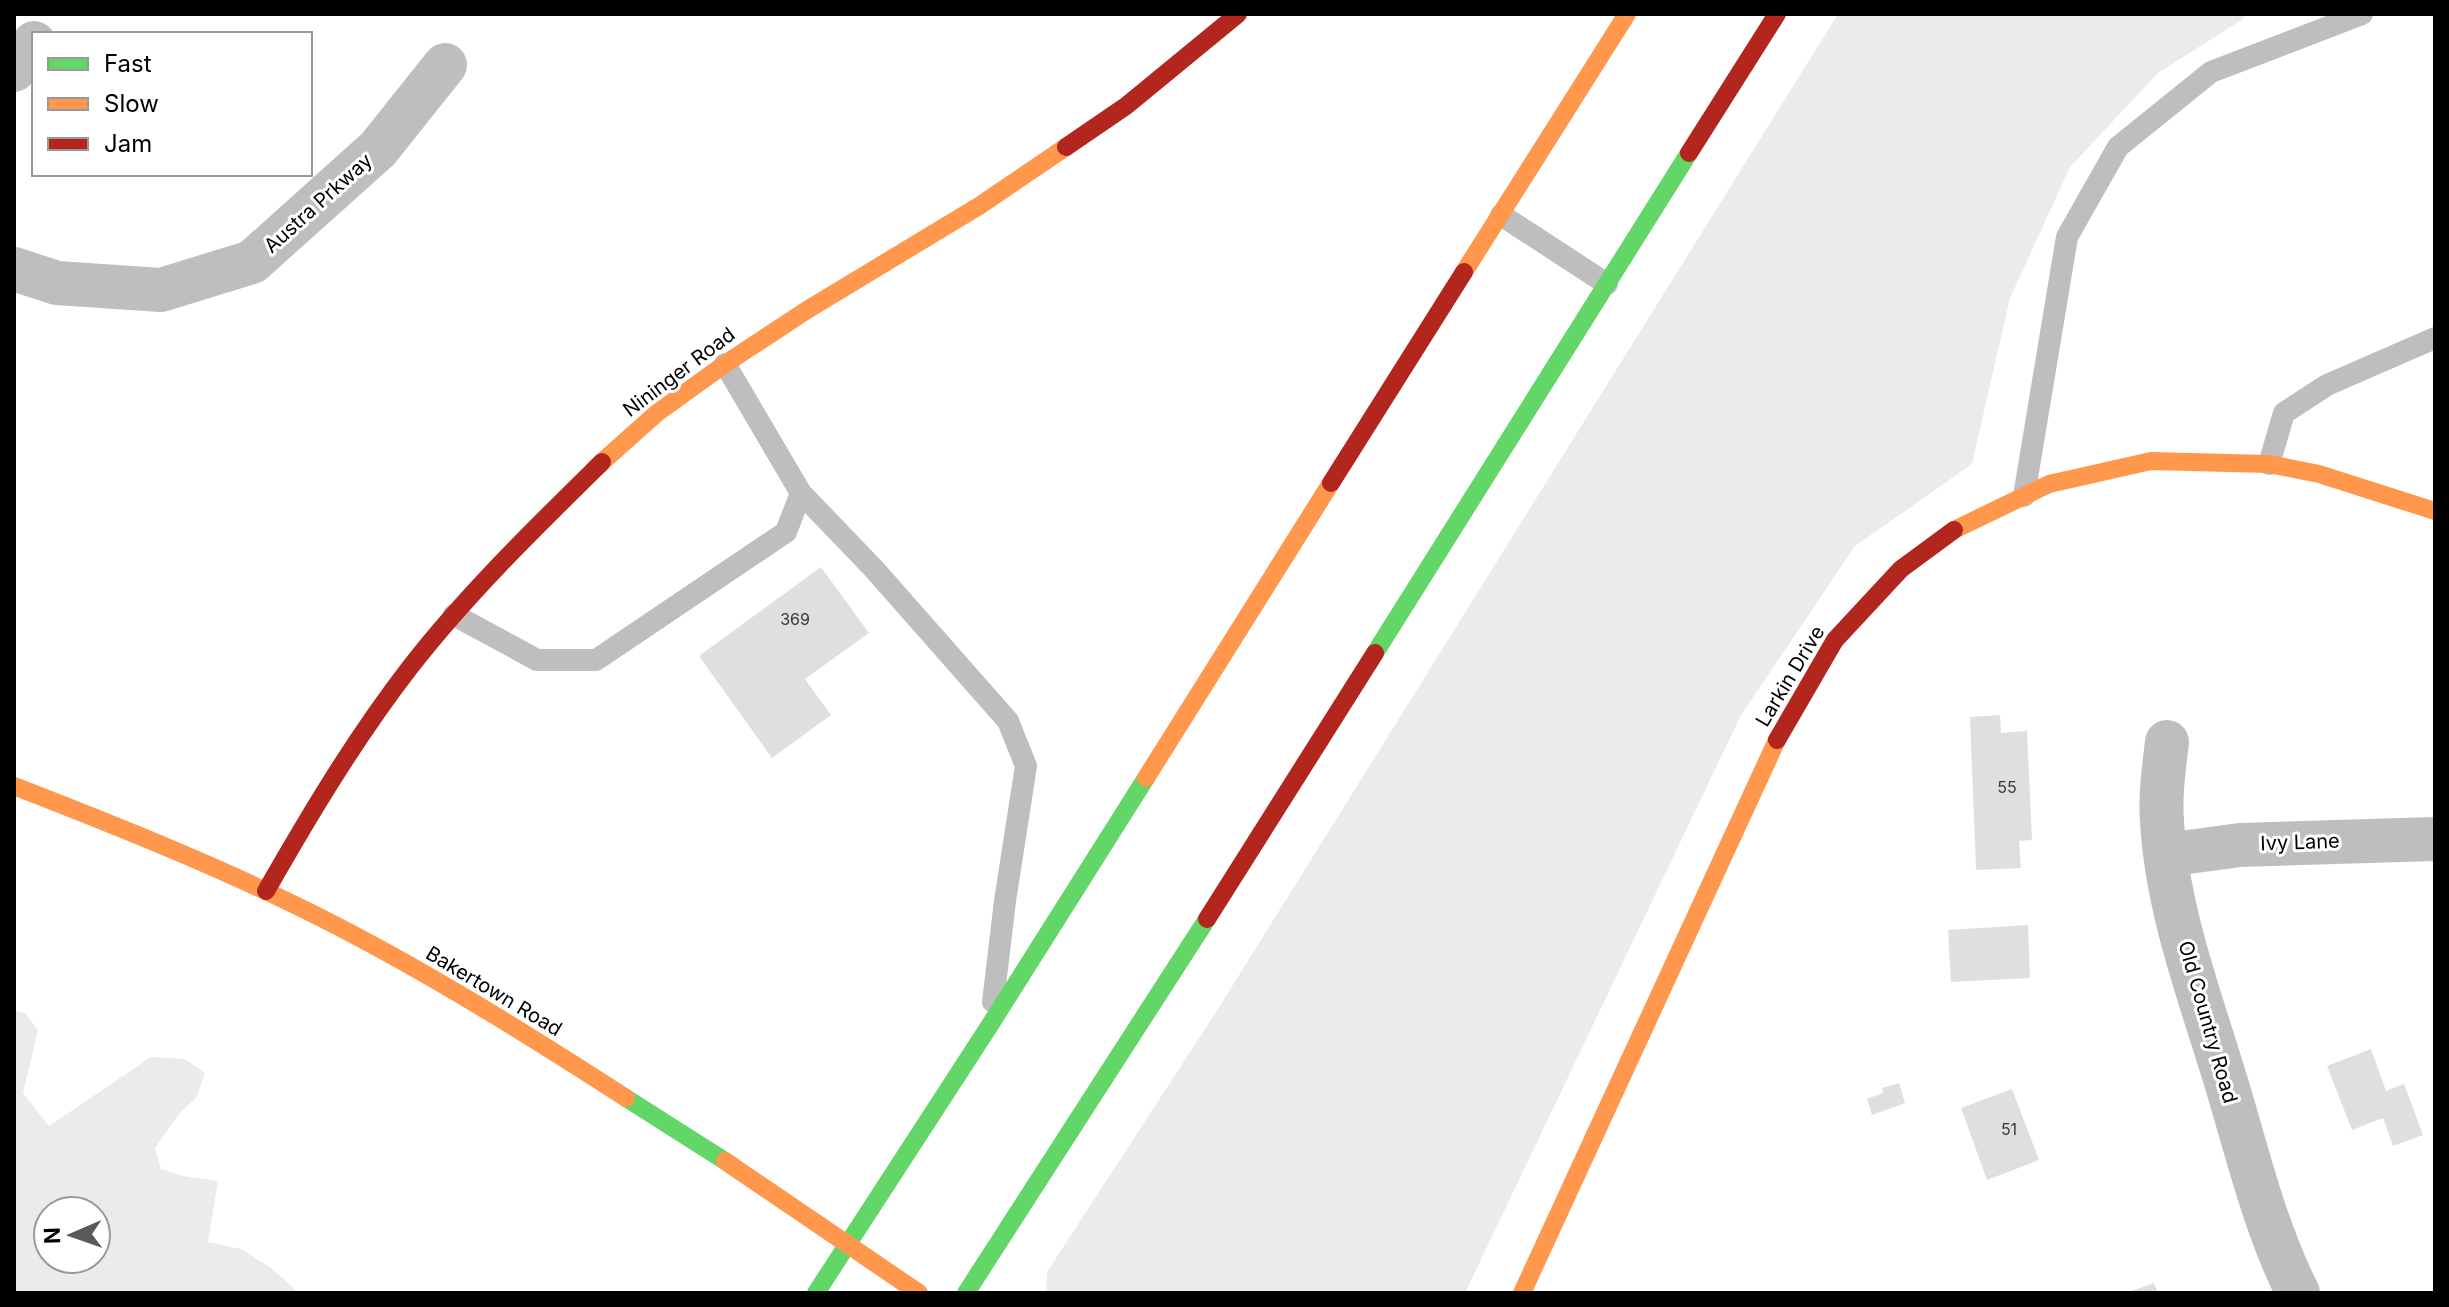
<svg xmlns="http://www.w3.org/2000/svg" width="2449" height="1307" font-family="Inter,sans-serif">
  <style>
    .green { fill: #ebebeb; fill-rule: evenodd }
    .building { fill: #dfdfdf }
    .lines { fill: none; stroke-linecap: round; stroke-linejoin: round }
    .lane { stroke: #bebebe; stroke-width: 22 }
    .street { stroke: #bebebe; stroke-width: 44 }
    .fast { stroke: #63d668; stroke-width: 18 }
    .slow { stroke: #ff974d; stroke-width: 18 }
    .jam { stroke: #b3261e; stroke-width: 18 }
    .slow-bridge { stroke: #ff974d; stroke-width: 18 }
    .labels { text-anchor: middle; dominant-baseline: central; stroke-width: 6; stroke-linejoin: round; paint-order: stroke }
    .number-label { font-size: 16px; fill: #383838 }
    .street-label { font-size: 20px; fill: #000; stroke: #fff }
  </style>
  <rect width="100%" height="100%" fill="#fff"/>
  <!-- green -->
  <path class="green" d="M1838,14H2246L2243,19L2158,73L2070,167L2010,298L1972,464L1855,546L1741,715L1465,1293H1046L1047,1272L1218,1009Z
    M14,1011L25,1013L38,1030L23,1093L49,1126L151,1057L185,1059L205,1073L196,1098L178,1115L155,1148L161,1169L183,1176L218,1181L208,1242L241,1249L271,1268L299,1293H14ZM48,1211H96V1259H48Z"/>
  <!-- building -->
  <path class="building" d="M821,567L869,633L805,679L831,715L772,758L699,656Z
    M2000,715L2001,733L2027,731L2032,840L2019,841L2021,868L1976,870L1970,717Z
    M2028,925L2030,978L1951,982L1948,930Z
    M2371,1049L2386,1091L2404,1084L2423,1135L2393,1146L2383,1118L2352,1130L2327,1066Z
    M1899,1083L1905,1103L1872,1115L1867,1099L1883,1093L1882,1088Z
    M2012,1089L2039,1160L1987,1180L1961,1108Z
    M2154,1283L2158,1293H2126Z"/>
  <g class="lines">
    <!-- lane -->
    <path class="lane" d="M1501,215L1607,284
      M2269,464L2284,413L2327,385L2435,338
      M801,493L874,569L1008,721L1026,766L1005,901L993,1002
      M2024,496L2067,237L2118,147L2211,72L2362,14
      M454,615L537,660H596L786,532L801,493L725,364"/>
    <!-- street -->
    <path class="street" d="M14,70L34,43
      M14,269L57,283L161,290L252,262L378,149L445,65
      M2167,742C2164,768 2160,794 2162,821C2167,913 2203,1004 2229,1092C2249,1159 2266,1230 2298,1293
      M2166,855L2240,845L2435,839"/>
    <!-- fast -->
    <path class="fast" d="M1375,653L1689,153
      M626,1098L725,1161
      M816,1293L990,1025L1146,778
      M966,1293L1207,919"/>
    <!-- slow -->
    <path class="slow" d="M1464,272L1627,14
      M602,462L657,413L725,364L807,310L979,206L1066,147
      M1954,530L2049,484L2151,461L2269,464L2319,474L2435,511
      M1146,778L1331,483
      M14,786C122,828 230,871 333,924C434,976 530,1036 626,1098
      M1522,1293L1777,740"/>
    <!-- jam -->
    <path class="jam" d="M1066,147L1126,106L1238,14
      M1689,153L1777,14
      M1331,483L1464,272
      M1777,740L1835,640L1901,569L1954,530
      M266,891C310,814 356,737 411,666C468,593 536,527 602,462
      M1207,919L1375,653"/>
    <!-- slow-bridge -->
    <path class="slow-bridge" d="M725,1161L919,1293"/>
  </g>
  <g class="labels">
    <!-- number labels -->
    <g class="number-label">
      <text x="795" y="619">369</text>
      <text x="2007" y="787">55</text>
      <text x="2009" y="1129">51</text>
    </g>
    <!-- street labels -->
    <g class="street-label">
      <text transform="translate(318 203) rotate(-42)">Austra Prkway</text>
      <text transform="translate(679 372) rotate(-37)">Nininger Road</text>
      <text transform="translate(1790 676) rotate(-59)">Larkin Drive</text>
      <text transform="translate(2300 842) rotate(-2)">Ivy Lane</text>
      <text transform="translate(494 991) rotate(31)">Bakertown Road</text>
      <text transform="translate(2208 1022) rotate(74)">Old Country Road</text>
    </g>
  </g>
  <!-- border -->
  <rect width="2449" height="1307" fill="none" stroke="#000000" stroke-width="32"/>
  <!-- legend -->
  <rect x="32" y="32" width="280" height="144" fill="#ffffff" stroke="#999999" stroke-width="2"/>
  <rect x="48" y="58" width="40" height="12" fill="#63d668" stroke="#999999" stroke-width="2"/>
  <text x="104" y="72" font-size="24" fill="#000000">Fast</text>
  <rect x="48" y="98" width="40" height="12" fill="#ff974d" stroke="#999999" stroke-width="2"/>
  <text x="104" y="112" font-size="24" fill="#000000">Slow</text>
  <rect x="48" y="138" width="40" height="12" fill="#b3261e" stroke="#999999" stroke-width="2"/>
  <text x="104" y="152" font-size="24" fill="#000000">Jam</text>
  <!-- north arrow -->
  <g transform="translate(72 1235) rotate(268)"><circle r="38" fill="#ffffff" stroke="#999999" stroke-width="2"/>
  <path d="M0-6L14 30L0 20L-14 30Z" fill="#595959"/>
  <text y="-12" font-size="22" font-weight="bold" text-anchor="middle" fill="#000000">N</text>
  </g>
</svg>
